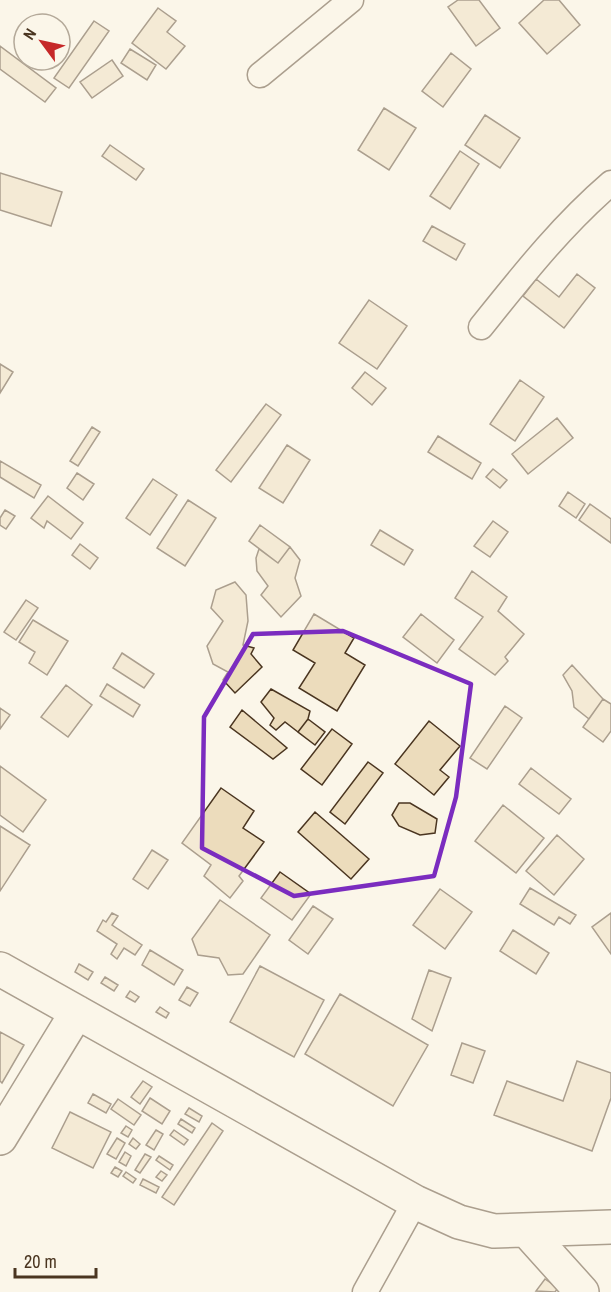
<svg xmlns="http://www.w3.org/2000/svg" width="611" height="1292" font-family="'Archivo Narrow',sans-serif">
  <style>
    .building { fill: #ecdcbc; stroke: #4a3520; stroke-width: 1.5 }
    .lines { fill: none; stroke-linecap: round; stroke-linejoin: round }
    .street-casing { stroke: #4a3520; stroke-width: 27 }
    .secondary-casing { stroke: #4a3520; stroke-width: 36 }
    .street { stroke: #fbf6e9; stroke-width: 24 }
    .secondary { stroke: #fbf6e9; stroke-width: 33 }
    .marked { fill: none; stroke: #7b2cbf; stroke-width: 4.5; stroke-linejoin: round }
  </style>
  <rect width="100%" height="100%" fill="#fbf6e9"/>
  <!-- building -->
  <path class="building" d="M458,0H479L500,28L476,46L448,7Z
    M544,0H559L580,25L547,54L519,23Z
    M158,8L176,21L167,32L185,46L166,69L132,43Z
    M94,21L109,31L69,88L54,78Z
    M0,46L56,88L45,102L0,69Z
    M130,49L156,65L147,80L121,63Z
    M451,53L471,69L443,107L422,91Z
    M112,60L123,76L92,98L80,82Z
    M384,108L416,128L389,170L358,150Z
    M485,115L520,138L500,168L465,145Z
    M110,145L144,169L136,180L102,156Z
    M460,151L479,164L450,209L430,196Z
    M0,173L62,192L51,226L0,210Z
    M432,226L465,244L456,260L423,241Z
    M577,274L595,288L564,328L523,296L536,279L559,297Z
    M369,300L407,326L377,369L339,343Z
    M0,364L13,372L0,393Z
    M365,372L386,388L372,405L352,388Z
    M520,380L544,397L515,441L490,424Z
    M266,404L281,415L231,482L216,470Z
    M557,418L573,438L528,474L512,454Z
    M92,427L100,432L78,466L70,461Z
    M438,436L481,463L472,479L428,452Z
    M287,445L310,460L283,503L259,488Z
    M0,461L41,485L34,498L0,477Z
    M493,469L507,480L500,488L486,477Z
    M77,473L94,484L83,500L67,488Z
    M153,479L177,495L150,535L126,518Z
    M568,492L585,504L576,518L559,506Z
    M48,496L83,523L71,539L47,521L44,528L31,518Z
    M188,500L216,518L185,566L157,548Z
    M590,504L611,519V543L579,520Z
    M5,510L15,516L6,529L0,525V518Z
    M493,521L508,532L490,557L474,546Z
    M260,525L290,547L278,563L249,541Z
    M380,530L413,550L404,565L371,545Z
    M80,544L98,558L90,569L72,555Z
    M290,547L300,560L295,578L301,596L281,617L261,595L268,586L257,571L256,558L259,549L278,563Z
    M472,571L507,597L498,611L524,634L505,657L508,661L495,675L459,649L483,617L455,598Z
    M235,582L246,595L248,621L243,645L254,648L251,654L262,667L235,693L223,680L228,672L213,664L207,646L223,621L211,608L216,590Z
    M26,600L38,608L16,640L4,632Z
    M314,614L354,638L345,653L365,665L337,711L299,688L315,663L293,650Z
    M421,614L454,640L437,663L403,637Z
    M33,620L68,641L47,675L29,663L35,652L19,642Z
    M122,653L154,674L144,688L113,668Z
    M572,665L603,699L589,719L574,707L572,691L563,675Z
    M107,684L140,705L133,717L100,696Z
    M66,685L92,705L68,737L41,717Z
    M271,689L310,711L308,719L298,732L285,722L276,730L270,725L274,718L261,702Z
    M603,699L611,704V731L603,742L583,727Z
    M505,706L522,718L487,769L470,758Z
    M0,708L10,715L0,729Z
    M242,710L287,748L273,759L230,727Z
    M308,719L325,732L315,745L298,732Z
    M429,721L460,746L440,770L449,777L434,795L395,764Z
    M332,729L352,744L322,785L301,769Z
    M368,762L383,773L345,824L330,812Z
    M0,766L46,800L23,832L0,815Z
    M531,768L571,799L559,814L519,784Z
    M221,788L254,811L243,828L264,842L239,876L243,881L230,898L204,876L211,865L182,843Z
    M399,803H410L437,819L435,833L420,835L399,826L392,815Z
    M503,805L544,838L516,873L475,841Z
    M315,812L369,859L351,879L298,832Z
    M0,826L30,845L0,891Z
    M557,835L584,859L554,895L526,871Z
    M152,850L168,860L148,889L133,879Z
    M280,872L311,894L292,920L261,898Z
    M530,888L576,915L570,924L559,917L554,925L520,904Z
    M440,889L472,912L445,949L413,925Z
    M220,900L270,935L243,974L228,975L219,958L198,955L192,939Z
    M313,906L333,919L308,954L289,940Z
    M112,913L118,916L112,925L142,945L135,955L124,948L117,959L111,954L117,944L97,931L103,920L106,922Z
    M611,913V954L592,927Z
    M513,930L549,953L536,974L500,951Z
    M150,950L183,970L174,985L142,965Z
    M79,964L93,972L88,980L75,972Z
    M260,966L324,1000L294,1057L230,1022Z
    M429,970L451,978L432,1031L412,1019Z
    M105,977L118,985L114,991L101,983Z
    M187,987L198,993L190,1006L179,1000Z
    M130,991L139,997L135,1002L126,997Z
    M340,994L428,1045L393,1106L305,1054Z
    M160,1007L169,1013L166,1018L156,1012Z
    M0,1032L24,1045L2,1083L0,1081Z
    M462,1043L485,1051L473,1083L451,1075Z
    M577,1061L611,1073V1098L592,1151L494,1115L507,1081L563,1101Z
    M143,1081L152,1087L140,1104L131,1097Z
    M93,1094L111,1104L106,1113L88,1103Z
    M150,1098L170,1111L162,1124L142,1111Z
    M118,1099L141,1115L134,1125L111,1109Z
    M189,1108L202,1116L199,1122L185,1114Z
    M70,1112L111,1132L93,1168L52,1148Z
    M181,1119L195,1128L192,1133L178,1124Z
    M212,1123L223,1131L174,1205L162,1197Z
    M126,1126L132,1130L128,1137L121,1133Z
    M156,1130L163,1134L154,1150L146,1145Z
    M174,1130L188,1140L184,1145L170,1135Z
    M117,1138L125,1143L116,1159L107,1154Z
    M133,1138L140,1144L136,1149L129,1144Z
    M125,1152L131,1156L126,1166L119,1162Z
    M145,1154L151,1157L140,1173L135,1170Z
    M159,1156L173,1165L170,1170L156,1160Z
    M115,1167L122,1171L118,1177L111,1173Z
    M161,1171L167,1175L162,1181L156,1177Z
    M126,1172L136,1179L133,1183L123,1176Z
    M143,1179L159,1187L156,1193L140,1185Z
    M545,1279L558,1288L555,1292L536,1291Z"/>
  <g class="lines">
    <!-- street casing -->
    <g class="street-casing">
      <path id="street" d="M260,75L351,0
        M481,327C522,276 561,226 611,183
        M365,1292L415,1202"/>
    </g>
    <!-- secondary casing -->
    <g class="secondary-casing">
      <path id="secondary" d="M0,969L415,1202L459,1222L494,1231L611,1227
        M0,1138L77,1012
        M528,1232L582,1292"/>
    </g>
    <!-- street -->
    <use href="#street" class="street"/>
    <!-- secondary -->
    <use href="#secondary" class="secondary"/>
  </g>
  <!-- marked area -->
  <path d="M0 0H611V1292H0ZM343,631L471,684L456,797L434,876L294,896L202,848L204,717L253,634Z" fill="#fbf6e9" fill-opacity=".55" fill-rule="evenodd"/>
  <path class="marked" d="M343,631L471,684L456,797L434,876L294,896L202,848L204,717L253,634Z"/>
  <!-- north arrow -->
  <g transform="translate(42 42) rotate(303)"><circle r="28" fill="#fbf6e9" stroke="#b4a999" stroke-width="1.5"/>
  <path d="M0-4.5L10 22L0 15L-10 22Z" fill="#c62828"/>
  <text y="-9" font-size="16" font-weight="bold" text-anchor="middle" fill="#4a3520">N</text>
  </g>
  <!-- scale -->
  <path d="M15 1268v9h81v-9" fill="none" stroke="#4a3520" stroke-width="3"/>
  <text x="24" y="1268" font-size="18" fill="#4a3520" stroke="#fbf6e9" stroke-width="4.5" paint-order="stroke">20 m</text>
</svg>
